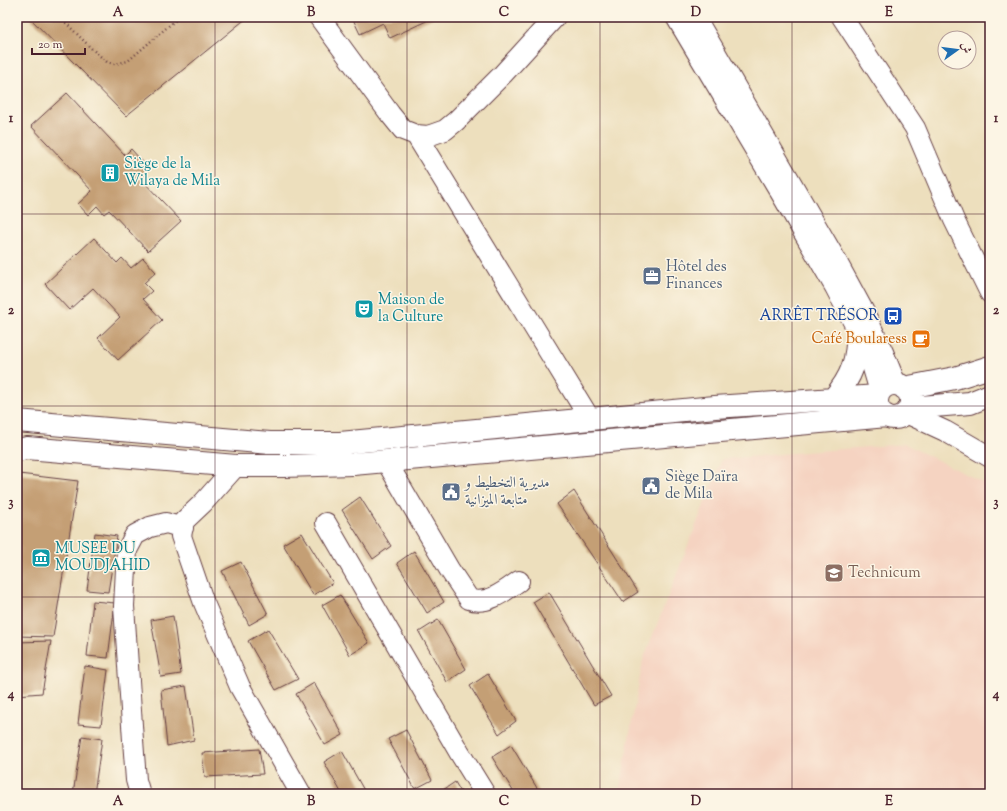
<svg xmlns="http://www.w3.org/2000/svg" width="1007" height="811" font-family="'Sorts Mill Goudy',Amiri,serif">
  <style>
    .built { fill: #f5d3c1 }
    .building { fill: #c49f74 }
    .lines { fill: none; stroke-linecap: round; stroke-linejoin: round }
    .minor-casing { stroke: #623c41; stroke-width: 22 }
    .primary-casing { stroke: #623c41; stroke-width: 24 }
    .path { stroke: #623c41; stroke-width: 2.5; stroke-dasharray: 1 3; stroke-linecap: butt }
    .minor { stroke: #fff; stroke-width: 20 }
    .primary { stroke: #fff; stroke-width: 22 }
    .grid { fill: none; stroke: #4a1f2b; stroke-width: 1; stroke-opacity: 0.55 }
    .labels { text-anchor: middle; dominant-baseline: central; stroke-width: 3; stroke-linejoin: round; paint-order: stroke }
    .culture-label { font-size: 15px; fill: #0d838f; stroke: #fcf5e5; text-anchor: start }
    .service-label { font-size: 15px; fill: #4e5e75; stroke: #fcf5e5; text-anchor: start }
    .transit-label { font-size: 15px; fill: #164399; stroke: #fcf5e5; text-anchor: end }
    .food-label { font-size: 15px; fill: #c56008; stroke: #fcf5e5; text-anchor: end }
    .education-label { font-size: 15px; fill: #785e54; stroke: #fcf5e5; text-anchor: start }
    .neatline { fill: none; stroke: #4a1f2b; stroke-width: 1.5 }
    .grid-label { font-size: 13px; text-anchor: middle; font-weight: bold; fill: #4a1f2b }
  </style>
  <rect width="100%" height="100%" fill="#fcf5e5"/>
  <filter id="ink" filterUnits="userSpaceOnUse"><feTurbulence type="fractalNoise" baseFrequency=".025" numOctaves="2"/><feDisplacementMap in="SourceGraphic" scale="8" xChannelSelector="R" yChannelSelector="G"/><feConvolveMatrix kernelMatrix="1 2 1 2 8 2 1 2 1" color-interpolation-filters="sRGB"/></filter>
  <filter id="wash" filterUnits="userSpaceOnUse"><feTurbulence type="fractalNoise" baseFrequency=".012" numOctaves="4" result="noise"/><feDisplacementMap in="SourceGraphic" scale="16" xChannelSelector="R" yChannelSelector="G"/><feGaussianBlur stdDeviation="0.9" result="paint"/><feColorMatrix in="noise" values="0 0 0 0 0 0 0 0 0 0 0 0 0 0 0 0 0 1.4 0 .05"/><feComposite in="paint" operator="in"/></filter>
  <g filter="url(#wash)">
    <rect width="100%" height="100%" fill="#eddfbd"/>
    <!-- built -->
    <path class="built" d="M905,444L990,486V794H619L643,660L722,459Z"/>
    <g id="blocks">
      <!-- building -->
      <path class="building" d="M29,17H248L126,116Z
        M352,17H435L390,38L383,23L360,34Z
        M67,93L125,155L131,149L149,169L140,178L181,221L148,251L109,210L104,214L97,206L88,215L78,204L92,191L31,126Z
        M94,238L117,263L122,258L131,268L143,258L156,272L144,283L152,291L143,299L162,320L118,360L98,338L120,317L93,288L69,310L45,284Z
        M19,474L78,481L53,637L17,636V476Z
        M574,491L638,592L623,602L557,504Z
        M360,497L391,546L373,559L342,510Z
        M95,533L117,536L108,592L87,590Z
        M302,533L333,583L313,595L283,544Z
        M414,551L444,602L427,613L397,563Z
        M241,562L268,614L249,625L222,571Z
        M549,592L611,696L594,705L533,602Z
        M340,595L369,643L350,655L322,605Z
        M93,601L115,603L108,658L87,656Z
        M173,616L181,674L161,677L151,620Z
        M438,620L466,669L447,682L419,632Z
        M268,629L298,679L276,690L248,641Z
        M51,641L42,693L17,695V642Z
        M85,666L108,670L101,726L78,724Z
        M488,674L516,721L499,734L470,686Z
        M314,683L343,735L325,745L296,694Z
        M186,686L194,740L167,746L161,690Z
        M406,730L432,780L415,789L388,739Z
        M82,736L102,739L94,794H73Z
        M511,745L540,793L539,794H515L492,757Z
        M259,749L263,774L205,777L202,753Z
        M342,751L366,794H342L324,762Z
        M455,782L462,794H437Z"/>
    </g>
  </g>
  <g filter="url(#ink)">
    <use href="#blocks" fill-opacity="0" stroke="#623c41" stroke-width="1"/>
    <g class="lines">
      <!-- minor casing -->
      <g class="minor-casing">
        <path id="minor" d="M319,17L390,114L403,130L416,135L428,136L445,130L456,121L503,74L555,17
          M676,17L779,190L835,287L858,331L870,358L880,392
          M695,17L832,253L863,310L883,352L896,384
          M842,17L915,128L929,161L954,220L990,293
          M416,135L590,419
          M906,413L945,431L990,457
          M386,461L449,569L469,599C487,606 505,591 519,581
          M236,466L203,503L184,521L181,536L204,603L240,687L301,794
          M326,523L459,752L485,794
          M140,794L136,780L133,740L124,606L127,550L135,535L150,527L166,523L183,528"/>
      </g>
      <!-- primary casing -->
      <g class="primary-casing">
        <path id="primary" d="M877 401a17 17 0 1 1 34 0a17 17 0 1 1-34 0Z
          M904,388L955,378L990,367
          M833,399C853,376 857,360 858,331
          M909,408L970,403L990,395
          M17,421L270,443H340L715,407L878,396
          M17,450L27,448L236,466H283L353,464L887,416"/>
      </g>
      <!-- path -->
      <path class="path" d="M60,17L92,49L107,62L115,64L128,61L179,17
        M17,25L27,17"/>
      <!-- minor -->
      <use href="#minor" class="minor"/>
      <!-- primary -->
      <use href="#primary" class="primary"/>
    </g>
  </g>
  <!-- grid -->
  <path class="grid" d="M215,17V794M407,17V794M600,17V794M792,17V794M17,214H990M17,406H990M17,597H990"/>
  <!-- icons -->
  <defs>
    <g id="building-square" transform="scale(1)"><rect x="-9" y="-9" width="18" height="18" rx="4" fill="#0f9aa8" stroke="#fcf5e5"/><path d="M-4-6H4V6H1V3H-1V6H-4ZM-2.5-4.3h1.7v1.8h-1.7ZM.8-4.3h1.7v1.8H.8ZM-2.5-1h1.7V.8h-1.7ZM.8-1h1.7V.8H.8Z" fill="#fff"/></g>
    <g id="office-square" transform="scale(1)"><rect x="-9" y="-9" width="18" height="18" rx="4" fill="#5c6f8a" stroke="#fcf5e5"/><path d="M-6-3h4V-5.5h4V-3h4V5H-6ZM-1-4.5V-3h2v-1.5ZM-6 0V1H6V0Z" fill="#fff"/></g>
    <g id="theatre-square" transform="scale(1)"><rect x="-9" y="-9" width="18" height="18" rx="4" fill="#0f9aa8" stroke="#fcf5e5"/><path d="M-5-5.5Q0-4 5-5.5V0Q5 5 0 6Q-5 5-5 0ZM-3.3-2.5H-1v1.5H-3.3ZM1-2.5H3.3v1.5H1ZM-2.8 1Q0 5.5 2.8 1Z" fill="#fff"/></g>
    <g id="bus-square" transform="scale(1)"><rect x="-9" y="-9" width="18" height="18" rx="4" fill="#1a4fb4" stroke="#fcf5e5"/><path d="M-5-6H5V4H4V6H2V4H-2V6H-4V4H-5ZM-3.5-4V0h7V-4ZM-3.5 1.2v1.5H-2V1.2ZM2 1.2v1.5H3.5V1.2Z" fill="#fff"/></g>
    <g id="cafe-square" transform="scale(1)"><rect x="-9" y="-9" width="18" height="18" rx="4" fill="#e8710a" stroke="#fcf5e5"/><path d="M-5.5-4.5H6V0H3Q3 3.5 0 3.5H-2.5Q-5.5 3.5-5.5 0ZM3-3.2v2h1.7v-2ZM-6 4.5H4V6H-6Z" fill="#fff"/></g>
    <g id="civic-square" transform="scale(1)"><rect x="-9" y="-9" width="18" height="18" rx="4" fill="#5c6f8a" stroke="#fcf5e5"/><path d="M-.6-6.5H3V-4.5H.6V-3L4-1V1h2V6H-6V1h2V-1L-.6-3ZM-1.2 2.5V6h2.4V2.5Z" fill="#fff"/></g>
    <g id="museum-square" transform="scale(1)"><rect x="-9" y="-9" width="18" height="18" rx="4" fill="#0f9aa8" stroke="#fcf5e5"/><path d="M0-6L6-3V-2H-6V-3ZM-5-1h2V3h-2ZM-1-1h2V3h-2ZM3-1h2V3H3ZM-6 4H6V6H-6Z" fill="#fff"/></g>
    <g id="school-square" transform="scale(1)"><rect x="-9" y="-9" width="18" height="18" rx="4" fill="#8d6e63" stroke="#fcf5e5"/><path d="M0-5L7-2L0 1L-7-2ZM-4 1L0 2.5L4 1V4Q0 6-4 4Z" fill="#fff"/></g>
  </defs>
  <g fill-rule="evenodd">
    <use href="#building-square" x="110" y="173"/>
    <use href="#office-square" x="652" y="276"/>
    <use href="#theatre-square" x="364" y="309"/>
    <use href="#bus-square" x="893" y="316"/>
    <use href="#cafe-square" x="921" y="339"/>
    <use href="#civic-square" x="651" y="486"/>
    <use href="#civic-square" x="451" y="492"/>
    <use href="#museum-square" x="41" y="558"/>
    <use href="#school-square" x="834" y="573"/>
  </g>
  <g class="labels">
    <!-- culture labels -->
    <g class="culture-label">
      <text x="124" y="164">Siège de la<tspan x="124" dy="17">Wilaya de Mila</tspan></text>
      <text x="378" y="300">Maison de<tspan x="378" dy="17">la Culture</tspan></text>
      <text x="55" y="549">MUSEE DU<tspan x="55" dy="17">MOUDJAHID</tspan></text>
    </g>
    <!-- service labels -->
    <g class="service-label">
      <text x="666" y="267">Hôtel des<tspan x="666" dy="17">Finances</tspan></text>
      <text x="665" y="477">Siège Daïra<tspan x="665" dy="17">de Mila</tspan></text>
      <text x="465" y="483">مديرية التخطيط و<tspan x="465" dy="17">متابعة الميزانية</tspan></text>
    </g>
    <!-- transit labels -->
    <g class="transit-label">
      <text x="879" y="316">ARRÊT TRÉSOR</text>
    </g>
    <!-- food labels -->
    <g class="food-label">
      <text x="907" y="339">Café Boularess</text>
    </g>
    <!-- education labels -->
    <g class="education-label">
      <text x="848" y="573">Technicum</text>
    </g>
  </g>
  <!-- margin -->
  <rect width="1007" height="811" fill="none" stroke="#fcf5e5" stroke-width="44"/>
  <!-- north arrow -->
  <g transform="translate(957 50) rotate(76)"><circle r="19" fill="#fcf5e5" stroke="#b59f9b"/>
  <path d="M0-3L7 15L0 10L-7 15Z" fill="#1f6fb2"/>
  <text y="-6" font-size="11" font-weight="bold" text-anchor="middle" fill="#4a1f2b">ش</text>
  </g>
  <!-- scale -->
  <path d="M32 48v6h53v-6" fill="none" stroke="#4a1f2b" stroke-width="2"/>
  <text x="38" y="48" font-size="12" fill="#4a1f2b" stroke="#fcf5e5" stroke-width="3" paint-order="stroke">20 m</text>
  <rect x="22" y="22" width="963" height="767" class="neatline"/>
  <g class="grid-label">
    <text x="118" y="16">A</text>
    <text x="311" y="16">B</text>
    <text x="504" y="16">C</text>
    <text x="696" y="16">D</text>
    <text x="889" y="16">E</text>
    <text x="11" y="122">1</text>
    <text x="996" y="122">1</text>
    <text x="11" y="314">2</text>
    <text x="996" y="314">2</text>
    <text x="11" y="506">3</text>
    <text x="996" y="506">3</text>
    <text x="11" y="698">4</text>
    <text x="996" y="698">4</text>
    <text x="118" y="805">A</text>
    <text x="311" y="805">B</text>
    <text x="504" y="805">C</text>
    <text x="696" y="805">D</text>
    <text x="889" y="805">E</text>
  </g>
</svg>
